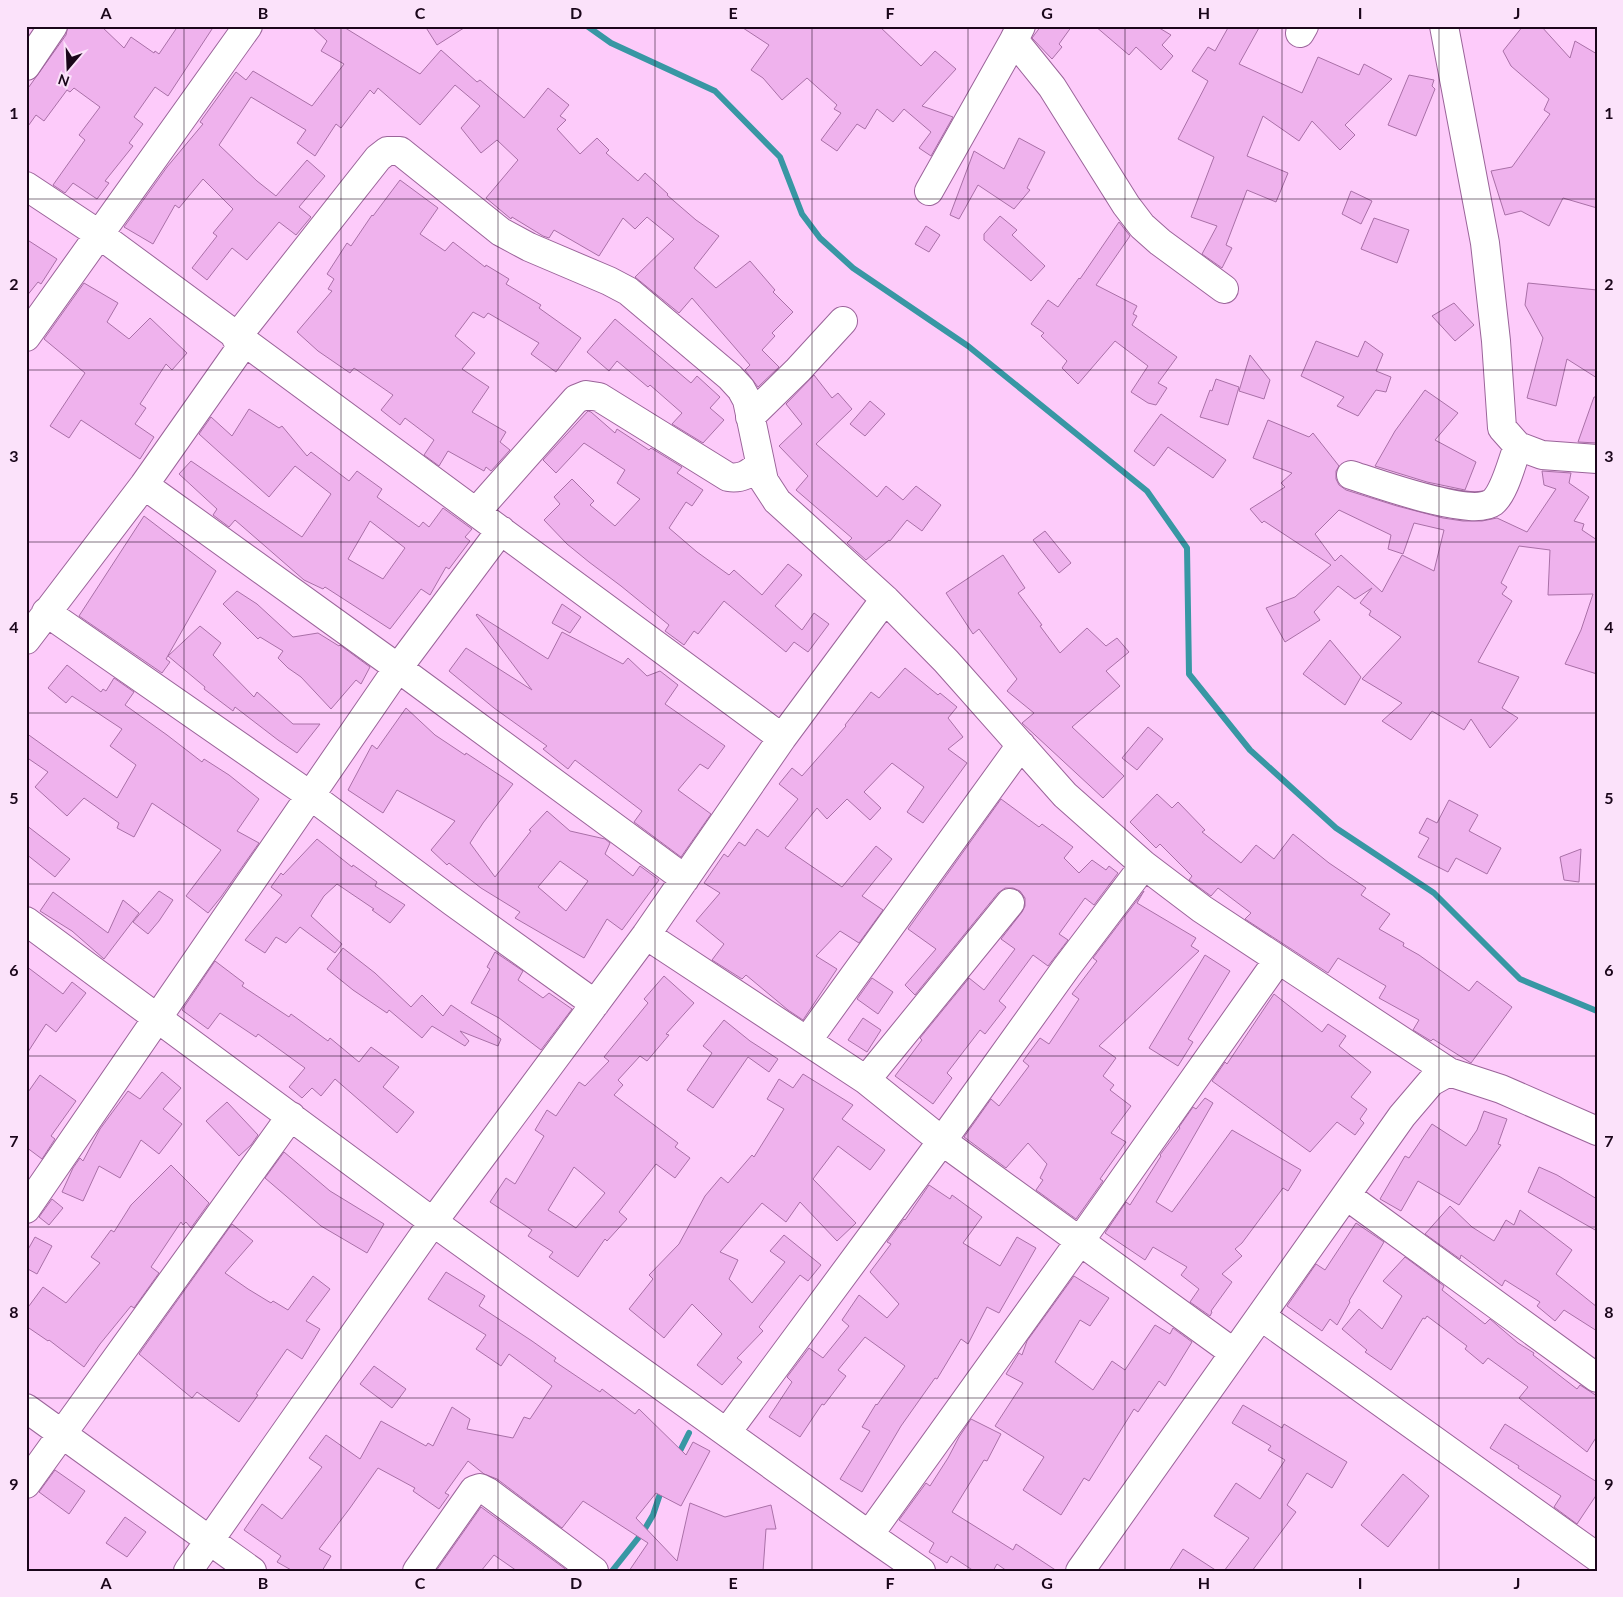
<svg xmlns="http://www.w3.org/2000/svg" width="1623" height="1597" font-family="Lato,sans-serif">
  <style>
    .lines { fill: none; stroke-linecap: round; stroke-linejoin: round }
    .stream { stroke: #3897a4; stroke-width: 6 }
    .building { fill: #efb2ed; stroke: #a970a7; fill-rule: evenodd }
    .minor-casing { stroke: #9b649a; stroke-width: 30 }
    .minor { stroke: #fff; stroke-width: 28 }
    .grid { fill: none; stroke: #1a061a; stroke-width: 1; stroke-opacity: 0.55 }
    .neatline { fill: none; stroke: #1a061a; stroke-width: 2 }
    .grid-label { font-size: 16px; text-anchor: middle; font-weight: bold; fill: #1a061a }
  </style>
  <rect width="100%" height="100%" fill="#fdcbfa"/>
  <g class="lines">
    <!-- stream -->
    <path class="stream" d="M587,26L611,43L715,91L780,157L802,214L820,238L853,268L968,346L1147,491L1187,548L1189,674L1250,750L1336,828L1434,893L1520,979L1597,1011
      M677,1457L689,1433
      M612,1571L643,1532L653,1515L662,1488"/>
  </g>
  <!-- building -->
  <path class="building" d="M68,26H101L124,48L131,37L154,53L155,51L159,54L178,26H214L168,96L155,87L134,117L143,124L129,143L133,146L105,181L109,183L97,199L73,183L65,193L53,185L85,140L79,135L100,107L74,88L70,92L67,90L44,121L36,115L26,129V91L66,35Z
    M311,26H342L420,74L441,50L477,82L480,80L524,118L548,88L569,105L560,116L566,120L557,129L580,154L597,138L609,150L606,153L638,181L645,173L668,194L667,195L696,220L719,236L694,268L716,288L750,261L775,290L773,292L793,312L772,333L775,336L762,350L779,367L758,387L745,370L750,365L692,298L679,313L635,277L674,239L647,217L635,229L623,218L599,256L554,230L549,238L543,236L512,217L511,219L486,198L518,160L497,140L481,153L461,128L480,106L455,85L420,125L378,88L374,94L370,90L341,128L336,124L315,156L297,143L306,130L251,97L219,145L257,181L276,196L307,160L325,176L299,207L311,217L296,235L279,222L247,260L232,248L207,280L192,268L217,236L213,233L233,209L203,179L179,208L175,205L153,244L124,227L167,167L203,124L200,122L236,72L246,80L253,71L312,106L344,64L321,51L327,41Z
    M425,26H467L437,45Z
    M740,26H879L921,66L935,51L956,69L922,106L953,117L931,156L919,148L931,132L904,109L893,122L877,109L865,129L857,124L837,151L821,140L841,113L834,109L837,105L807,78L782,100L763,78L751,70L769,45Z
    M1041,26H1072L1059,44L1062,47L1052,59L1032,38Z
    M1095,26H1156L1171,35L1162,45L1173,56L1161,70L1136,47L1129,55Z
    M1229,26H1260L1239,64L1302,93L1318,57L1359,75L1364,64L1392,79L1345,125L1355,135L1340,150L1312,121L1299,141L1263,116L1247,156L1288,173L1276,202L1247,190L1226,245L1232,248L1222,268L1202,254L1217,226L1191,217L1214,157L1178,139L1208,81L1192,71L1208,47L1215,51Z
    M1523,26H1541L1570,58L1575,41L1597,54V208L1563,198L1549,226L1521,211L1505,215L1491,171L1512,167L1550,114L1544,110L1549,99L1511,66L1503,51Z
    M1409,75L1434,80L1432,86L1435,89L1416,136L1388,125Z
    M1019,138L1045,152L1027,188L1030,190L1014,209L978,185L959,219L950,215L974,151L1004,169Z
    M400,180L438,208L420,234L445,251L453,242L485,267L486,265L509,279L506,284L541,305L539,308L581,338L556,372L531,354L539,343L488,313L484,318L473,312L455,336L475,353L462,369L489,387L472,412L506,432L500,442L510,450L491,471L486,467L484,471L448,451L439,466L424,455L434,440L405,418L400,425L381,410L393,395L354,368L350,373L318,351L297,332L332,291L328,289L334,279L327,274L347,243L351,246L372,215L373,216Z
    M1351,191L1372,201L1361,224L1342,214Z
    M1000,216L1017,230L1012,235L1045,266L1031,281L984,240V234Z
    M1374,218L1409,230L1397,263L1361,249Z
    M1119,222L1130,236L1096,285L1137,306L1133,314L1137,316L1132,325L1177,357L1158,383L1167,388L1156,405L1148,403L1131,392L1148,366L1115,341L1078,384L1062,368L1067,361L1041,336L1044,333L1031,324L1048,300L1058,307L1079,278L1080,279Z
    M926,226L940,235L929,252L915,244Z
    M26,239L57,259L41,284L38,282L26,297Z
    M84,283L118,303L107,322L129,339L150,318L187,353L172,370L166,364L140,404L146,408L135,424L154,437L140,459L81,420L69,438L50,426L85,373L44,339Z
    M1528,283L1597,290V378L1567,359L1556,406L1527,398L1543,338L1525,305Z
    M1454,303L1474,325L1455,341L1432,316Z
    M615,319L691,383L697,376L720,397L710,408L724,420L703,443L672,424L682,413L650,385L648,387L617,361L609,371L587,352Z
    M1316,341L1358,357L1365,341L1383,354L1376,371L1391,377L1386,392L1376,390L1358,416L1337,406L1344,397L1301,376Z
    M1250,355L1270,380L1264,399L1239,391Z
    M814,375L832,398L838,393L852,409L816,444L877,497L886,486L903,500L916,486L941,505L922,531L907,520L890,541L889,540L866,560L847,543L852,538L796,490L808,476L779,446L802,424L786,404Z
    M1216,379L1239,387L1228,425L1200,417L1210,390L1212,391Z
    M1425,390L1458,413L1435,440L1476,462L1465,490L1427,482L1375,466L1395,431Z
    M1594,397H1597V443L1578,442Z
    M870,401L885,414L865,436L850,424Z
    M249,409L279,428L282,426L307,456L311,452L349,481L357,471L382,489L377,497L419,527L423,522L429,527L443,508L472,529L465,537L470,541L449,569L446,567L430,595L421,589L390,629L325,587L323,589L304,580L235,520L229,527L213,515L217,509L179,474L191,461L302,537L331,494L295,466L269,497L199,434L211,417L232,436ZM370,521L405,548L383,579L348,559Z
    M588,411L591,412L615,433L617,429L649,450L651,448L682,467L677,473L703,490L692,506L686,502L669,528L697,552L729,575L734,570L762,595L788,564L802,575L775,606L802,630L814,613L829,624L808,652L794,642L786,652L724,601L698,634L694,631L684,645L665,631L669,625L621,586L589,562L567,544L544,520L560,504L554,497L572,479L594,501L590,505L615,526L640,499L617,483L625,470L584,443L556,473L543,460Z
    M1161,414L1226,460L1213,478L1168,447L1154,466L1134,451Z
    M1268,420L1309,437L1313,433L1339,466L1336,471V479L1339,485L1346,490L1397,506L1443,518L1463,521H1482L1497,518L1527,532L1556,489L1544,485L1542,471L1571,473L1569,483L1589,497L1574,521L1584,524L1582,530L1597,540V674L1565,664L1581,630L1593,594L1548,595L1550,550L1519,546L1501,583L1507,587L1502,594L1512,601L1478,662L1519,677L1502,708L1518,718L1490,748L1471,719L1464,730L1432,711L1411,740L1382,721L1402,703L1362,679L1401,637L1369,615L1371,611L1360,603L1372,588L1355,599L1338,586L1314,612L1320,620L1285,642L1266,608L1295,597L1331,565L1264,521L1262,523L1250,509L1285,487L1281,483L1292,473L1253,458ZM1339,510L1391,535L1388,549L1403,554L1414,523L1444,530L1434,571L1402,555L1382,592L1341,555L1335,561L1315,534Z
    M144,516L216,571L166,659L170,662L162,673L79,616Z
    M1045,531L1071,563L1059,573L1033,540Z
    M1003,555L1025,588L1018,593L1042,625L1040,626L1060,653L1087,628L1106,646L1117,638L1129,652L1106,671L1120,686L1072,727L1124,776L1103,798L1022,723L1034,713L1007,691L1017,679L979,629L973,634L946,593Z
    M237,591L257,604L293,637L318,633L339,646L340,645L370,667L361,684L356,680L331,709L301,677L288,668L278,658L283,651L260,637L258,639L223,604Z
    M562,604L581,617L570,633L552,623Z
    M477,614L548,659L562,632L623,664L628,658L647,676L660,671L678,685L665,704L725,746L708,769L700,764L678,790L711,814L681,857L634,822L642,811L575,760L568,769L543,749L547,746L494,708L449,671L466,648L532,690L476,615Z
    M200,626L221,643L213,655L254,697L257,692L293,724H320L297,753L278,740L235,707L233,711L204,689L205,687L168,656Z
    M1330,640L1361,677L1345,705L1303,674Z
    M67,665L101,692L103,689L106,691L114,678L134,692L125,705L167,735L202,762L204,759L229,775L259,799L237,831L259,843L221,897L208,913L186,896L221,850L152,803L134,837L117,828L119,823L84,798L67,816L35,787L48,772L26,757V733L117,798L136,765L110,746L122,729L72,696L66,703L48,688Z
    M905,668L938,695L940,693L957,707L948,718L963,737L948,749L967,763L923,823L907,812L924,787L892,763L864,792L881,808L870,820L847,799L827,819L817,808L785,848L842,887L876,846L892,859L862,896L883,910L859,943L840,931L816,956L837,969L803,1020L788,1010L746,975L742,979L712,960L724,944L696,921L720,893L704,883L724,854L728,857L739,842L745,846L757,829L768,837L798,799L779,784L792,768L802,776L846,726L845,725L871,692L879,698Z
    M406,708L435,735L465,755L466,753L513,784L483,823L470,843L495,877L531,831L529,830L547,811L570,831L605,839L610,843L605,854L633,876L640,866L659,880L622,930L607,919L584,958L515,918L520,912L481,888L449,863L447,865L431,850L455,821L397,790L383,813L348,790L372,745L377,749ZM560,861L588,881L566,911L538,887Z
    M1148,727L1163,739L1137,770L1122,758Z
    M1157,794L1172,808L1178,802L1205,830L1202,832L1241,863L1256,845L1274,859L1293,834L1329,863L1366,888L1361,895L1390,914L1379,929L1404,943L1403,946L1419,955L1469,991L1477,981L1512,1007L1471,1063L1433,1039L1431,1041L1413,1030L1419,1020L1379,998L1386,986L1338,958L1328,973L1245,919L1251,913L1218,888L1211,896L1189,880L1192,876L1160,844L1156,848L1130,822Z
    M1001,799L1039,827L1042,824L1073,847L1064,858L1079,873L1092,860L1106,870L1109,866L1118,873L1094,905L1085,898L1059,934L1068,940L1048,966L1033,955L999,1001L1006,1007L985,1034L980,1030L947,1073L952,1078L933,1104L895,1076L922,1040L920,1038L969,978L984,990L1015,949L1001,939L1022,912L1025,906V898L1020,891L1013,888H1005L998,893L915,995L905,985L936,949L908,929Z
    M1449,800L1478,815L1469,831L1501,848L1487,874L1456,858L1448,872L1418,857L1429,838L1419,833L1427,818L1437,823Z
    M26,825L70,859L55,877L26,854Z
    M317,839L352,867L353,865L377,882L375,886L405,905L390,923L372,910L374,909L337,884L324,896L311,916L342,944L335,953L300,927L286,943L276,937L265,953L245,940L282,895L271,887L281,873L283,875Z
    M1581,849L1579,882L1564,880L1560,857Z
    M159,891L173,900L159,921L148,934L133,922Z
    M1144,891L1137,903L1196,938L1191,946L1199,951L1099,1046L1116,1058L1103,1076L1114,1085L1110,1090L1131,1106L1111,1133L1126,1142L1100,1179L1103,1181L1076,1219L1036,1190L1043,1180L1040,1178L1047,1164L1028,1143L1006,1168L964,1137L991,1099L999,1106L1029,1066L1023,1061L1040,1038L1049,1044L1079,999L1072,994L1097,961L1093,958Z
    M53,892L108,933L123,900L139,913L104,959L72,931L40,911Z
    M343,948L375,973L411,1007L422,995L443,1016L451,1005L501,1039L498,1046L460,1031L469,1041L465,1046L432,1026L422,1038L389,1010L387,1013L353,990L327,969Z
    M495,952L523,971L518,980L543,998L549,993L572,1009L541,1050L499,1018L471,1003L490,969L487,967Z
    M1205,955L1230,971L1188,1039L1193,1042L1178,1066L1149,1048Z
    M215,961L244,983L242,986L289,1017L291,1014L328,1041L330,1038L359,1062L371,1047L399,1067L383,1087L414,1112L397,1133L335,1079L321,1096L312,1088L302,1098L289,1087L305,1068L258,1034L256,1037L220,1013L208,1029L182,1010Z
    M26,966L63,994L72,982L86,993L56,1032L46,1024L26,1055Z
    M664,976L694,1003L666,1034L669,1035L647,1061L640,1056L618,1080L623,1085L614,1095L678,1143L675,1147L690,1158L675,1178L656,1164L619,1212L627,1219L607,1241L605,1239L578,1277L549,1257L553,1252L528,1236L532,1230L490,1202L506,1178L515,1184L544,1136L535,1130L547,1110L556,1116L579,1082L585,1086L609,1061L604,1057L648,1003L644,999ZM574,1167L605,1193L576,1228L548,1210Z
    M872,978L893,992L878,1014L857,999Z
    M1274,994L1322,1032L1328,1024L1346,1036L1339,1046L1371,1072L1351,1097L1367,1109L1360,1119L1364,1123L1355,1135L1337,1122L1310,1152L1212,1081L1225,1062L1227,1064Z
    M863,1018L881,1030L867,1052L848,1040Z
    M724,1020L750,1041L778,1059L769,1072L748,1057L713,1108L687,1090L712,1053L703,1046Z
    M162,1072L181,1088L163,1109L182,1124L159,1154L141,1140L120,1178L99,1166L83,1201L62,1192L73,1168L80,1158L83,1161L100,1129L128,1091L140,1099Z
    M803,1074L853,1105L842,1119L885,1150L870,1170L838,1146L813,1179L856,1223L837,1241L800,1202L786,1222L762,1203L720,1252L738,1260L729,1279L752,1303L785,1262L770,1251L784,1235L821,1265L808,1281L800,1275L759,1327L763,1331L737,1358L742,1362L722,1385L697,1365L722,1334L692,1304L664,1338L629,1309L653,1279L649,1275L679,1244L705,1196L721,1177L728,1183L752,1155L754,1157L784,1109L767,1099L779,1079L793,1088Z
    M40,1075L76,1101L51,1136L55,1139L42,1159L26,1147V1095Z
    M1205,1098L1213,1103L1156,1202L1172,1212L1232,1130L1301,1170L1288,1191L1283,1188L1242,1243L1235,1249L1242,1256L1222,1274L1232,1282L1211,1311L1212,1312L1210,1316L1190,1302L1199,1289L1181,1275L1187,1267L1153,1247L1145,1260L1105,1233L1126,1202L1130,1205L1161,1156L1160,1155L1180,1128L1179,1127L1193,1107L1196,1109Z
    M227,1102L258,1135L251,1145L239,1156L206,1121Z
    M1484,1111L1507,1119L1498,1144L1501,1145L1459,1205L1418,1181L1401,1211L1380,1199L1405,1156L1409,1158L1432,1124L1466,1146L1477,1130Z
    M284,1152L330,1191L384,1224L367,1253L321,1226L265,1178Z
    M171,1165L209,1203L191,1228L186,1222L183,1225L181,1222L151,1267L159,1273L134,1308L131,1306L100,1344L84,1367L49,1340L48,1341L26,1326V1310L43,1287L66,1303L100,1263L91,1257L111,1230L114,1232L131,1205Z
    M1539,1167L1557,1175L1597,1199V1231L1528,1192Z
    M929,1185L950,1199L952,1195L982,1217L963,1243L1000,1266L1017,1237L1036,1248L999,1313L987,1307L968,1344L961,1339L937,1379L935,1378L901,1426L862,1492L840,1479L870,1431L862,1427L876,1404L877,1405L905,1366L865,1337L838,1370L846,1376L824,1405L822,1404L800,1437L769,1417L792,1382L787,1377L809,1348L823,1358L849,1326L842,1320L859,1295L887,1318L899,1304L870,1272L891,1244L887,1242L904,1219L905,1220Z
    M52,1199L63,1208L49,1225L39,1217Z
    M1450,1206L1472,1227L1494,1241L1506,1220L1514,1225L1520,1210L1572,1250L1556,1274L1597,1307V1331L1564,1310L1555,1321L1537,1306L1540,1302L1505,1280L1502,1286L1461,1255L1460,1259L1425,1234Z
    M1356,1223L1384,1242L1349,1301L1350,1302L1337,1325L1330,1319L1322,1331L1287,1306L1316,1264L1325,1270Z
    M232,1224L253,1241L225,1273L248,1289L271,1303L273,1301L288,1310L313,1276L330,1289L306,1321L320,1329L302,1359L287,1349L256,1394L258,1395L239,1422L197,1392L192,1398L139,1354Z
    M35,1237L52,1246L37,1274L26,1268V1253Z
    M1405,1257L1444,1286L1442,1290L1485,1324L1490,1319L1518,1343L1534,1353L1533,1355L1577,1389L1580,1385L1597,1396V1436L1587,1452L1519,1398L1528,1387L1488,1358L1483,1364L1465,1349L1467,1346L1427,1316L1425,1319L1423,1318L1391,1370L1365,1352L1367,1350L1342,1329L1359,1309L1382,1329L1402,1296L1383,1281Z
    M446,1272L485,1296L479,1306L532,1341L556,1358L554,1361L600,1392L602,1389L635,1414L639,1409L686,1455L693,1442L710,1451L681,1506L656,1493L636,1518L677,1561L690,1503L725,1517L771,1505L776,1529H766L763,1571H629L648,1543L583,1501L562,1528L497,1479L484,1474L468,1461L445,1493L449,1495L439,1509L413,1491L415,1488L378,1468L350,1508L319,1549L331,1556L322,1571H293L277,1562L281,1556L244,1530L262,1504L282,1519L322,1467L309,1458L326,1435L360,1459L381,1421L426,1446L428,1443L433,1446L452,1407L470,1419L467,1429L513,1438L524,1417L530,1419L552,1386L509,1354L501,1366L476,1349L486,1335L428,1299Z
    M1074,1276L1109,1298L1090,1326L1080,1320L1055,1362L1093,1390L1112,1361L1125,1370L1155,1325L1170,1334L1173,1328L1192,1342L1165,1386L1159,1381L1138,1412L1134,1409L1089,1481L1084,1478L1061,1515L1023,1490L1044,1457L995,1426L1023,1383L1006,1374L1019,1353L1022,1355L1027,1341Z
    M374,1366L406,1389L392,1408L360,1384Z
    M1243,1405L1282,1428L1284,1424L1347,1462L1332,1488L1307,1473L1287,1505L1296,1512L1252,1571H1224L1249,1538L1214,1516L1236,1483L1260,1499L1285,1460L1268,1450L1271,1446L1232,1423Z
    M971,1419L1001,1434L987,1461L984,1460L952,1512L1013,1550L1016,1544L1057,1571H1007L997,1564L993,1571H974L951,1556L947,1563L929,1552L934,1543L899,1520L926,1483L930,1486L948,1458L959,1437Z
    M1505,1424L1597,1482V1494L1577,1524L1554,1507L1561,1496L1518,1468L1519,1466L1490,1448Z
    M55,1470L85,1491L69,1514L39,1492Z
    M1403,1474L1429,1496L1388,1547L1361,1525Z
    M481,1507L568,1571H517L494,1555L481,1571H436Z
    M125,1517L146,1532L127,1557L106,1543Z
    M1183,1549L1217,1571H1169Z"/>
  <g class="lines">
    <!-- minor casing -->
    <g class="minor-casing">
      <path id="minor" d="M1021,26L1014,40L1052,87L1126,205L1142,226L1160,242L1224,289
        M1444,26L1485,243L1496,341L1502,428L1518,446L1542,455L1597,459
        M1300,33L1304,26
        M26,66L53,26
        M26,186L100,235L782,738
        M929,191L1014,40
        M26,337L248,26
        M236,338L378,158L387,151H400L501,232L529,247L609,281L628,291L730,377L741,389L747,400L764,481L777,501L885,599L946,661L1065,795L1144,865L1202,909L1449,1072
        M750,417L798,370L843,321
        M1351,475C1376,483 1472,518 1493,502C1505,492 1512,461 1518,446
        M144,485L398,668L685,879
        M476,512L576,399L586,395L599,397L728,477C742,479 749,474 759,465
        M46,612L311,796L453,902L595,1004
        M26,640L144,485L244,343
        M26,921L433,1222L869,1535L921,1571
        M646,935L866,1080L942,1141L1234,1353
        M807,1041L1021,745
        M866,1080L1010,903
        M1347,1196L1597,1378
        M26,1209L398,668L501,530
        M1262,1317L1597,1557
        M26,1408L252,1571
        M727,1432L942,1141L1066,968L1144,865
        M26,1484L291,1116
        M869,1535L1080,1241L1278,960
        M188,1571L433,1222L646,935L782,738L885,599
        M417,1571L474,1490L480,1488L488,1492L594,1571
        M1080,1571L1402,1116L1431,1082L1449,1072L1501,1089L1597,1131"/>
    </g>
    <!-- minor -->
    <use href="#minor" class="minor"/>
  </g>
  <!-- grid -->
  <path class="grid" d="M184,26V1571M341,26V1571M498,26V1571M655,26V1571M812,26V1571M968,26V1571M1125,26V1571M1282,26V1571M1439,26V1571M26,199H1597M26,370H1597M26,542H1597M26,713H1597M26,884H1597M26,1056H1597M26,1227H1597M26,1398H1597"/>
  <!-- border -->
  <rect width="1623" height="1597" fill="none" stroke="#fbe2fa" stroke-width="55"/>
  <!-- north arrow -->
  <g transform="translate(68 68) rotate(199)" stroke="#fbe2fa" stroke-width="4" paint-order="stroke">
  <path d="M0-4L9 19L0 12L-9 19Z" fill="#1a061a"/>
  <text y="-8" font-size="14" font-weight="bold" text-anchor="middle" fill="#1a061a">N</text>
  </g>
  <rect x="28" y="28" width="1568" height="1542" class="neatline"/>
  <g class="grid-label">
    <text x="106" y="19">A</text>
    <text x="263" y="19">B</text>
    <text x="420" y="19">C</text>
    <text x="576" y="19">D</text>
    <text x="733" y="19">E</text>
    <text x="890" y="19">F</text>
    <text x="1047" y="19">G</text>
    <text x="1204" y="19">H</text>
    <text x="1360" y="19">I</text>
    <text x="1517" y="19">J</text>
    <text x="14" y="119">1</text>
    <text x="1609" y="119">1</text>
    <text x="14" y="290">2</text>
    <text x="1609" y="290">2</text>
    <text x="14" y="462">3</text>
    <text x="1609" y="462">3</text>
    <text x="14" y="633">4</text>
    <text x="1609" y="633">4</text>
    <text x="14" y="804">5</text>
    <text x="1609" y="804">5</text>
    <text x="14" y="976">6</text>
    <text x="1609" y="976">6</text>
    <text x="14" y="1147">7</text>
    <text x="1609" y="1147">7</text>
    <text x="14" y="1318">8</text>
    <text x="1609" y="1318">8</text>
    <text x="14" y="1490">9</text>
    <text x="1609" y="1490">9</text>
    <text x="106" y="1589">A</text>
    <text x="263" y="1589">B</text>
    <text x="420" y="1589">C</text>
    <text x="576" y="1589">D</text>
    <text x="733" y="1589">E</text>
    <text x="890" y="1589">F</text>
    <text x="1047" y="1589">G</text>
    <text x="1204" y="1589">H</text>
    <text x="1360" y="1589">I</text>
    <text x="1517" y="1589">J</text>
  </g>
</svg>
